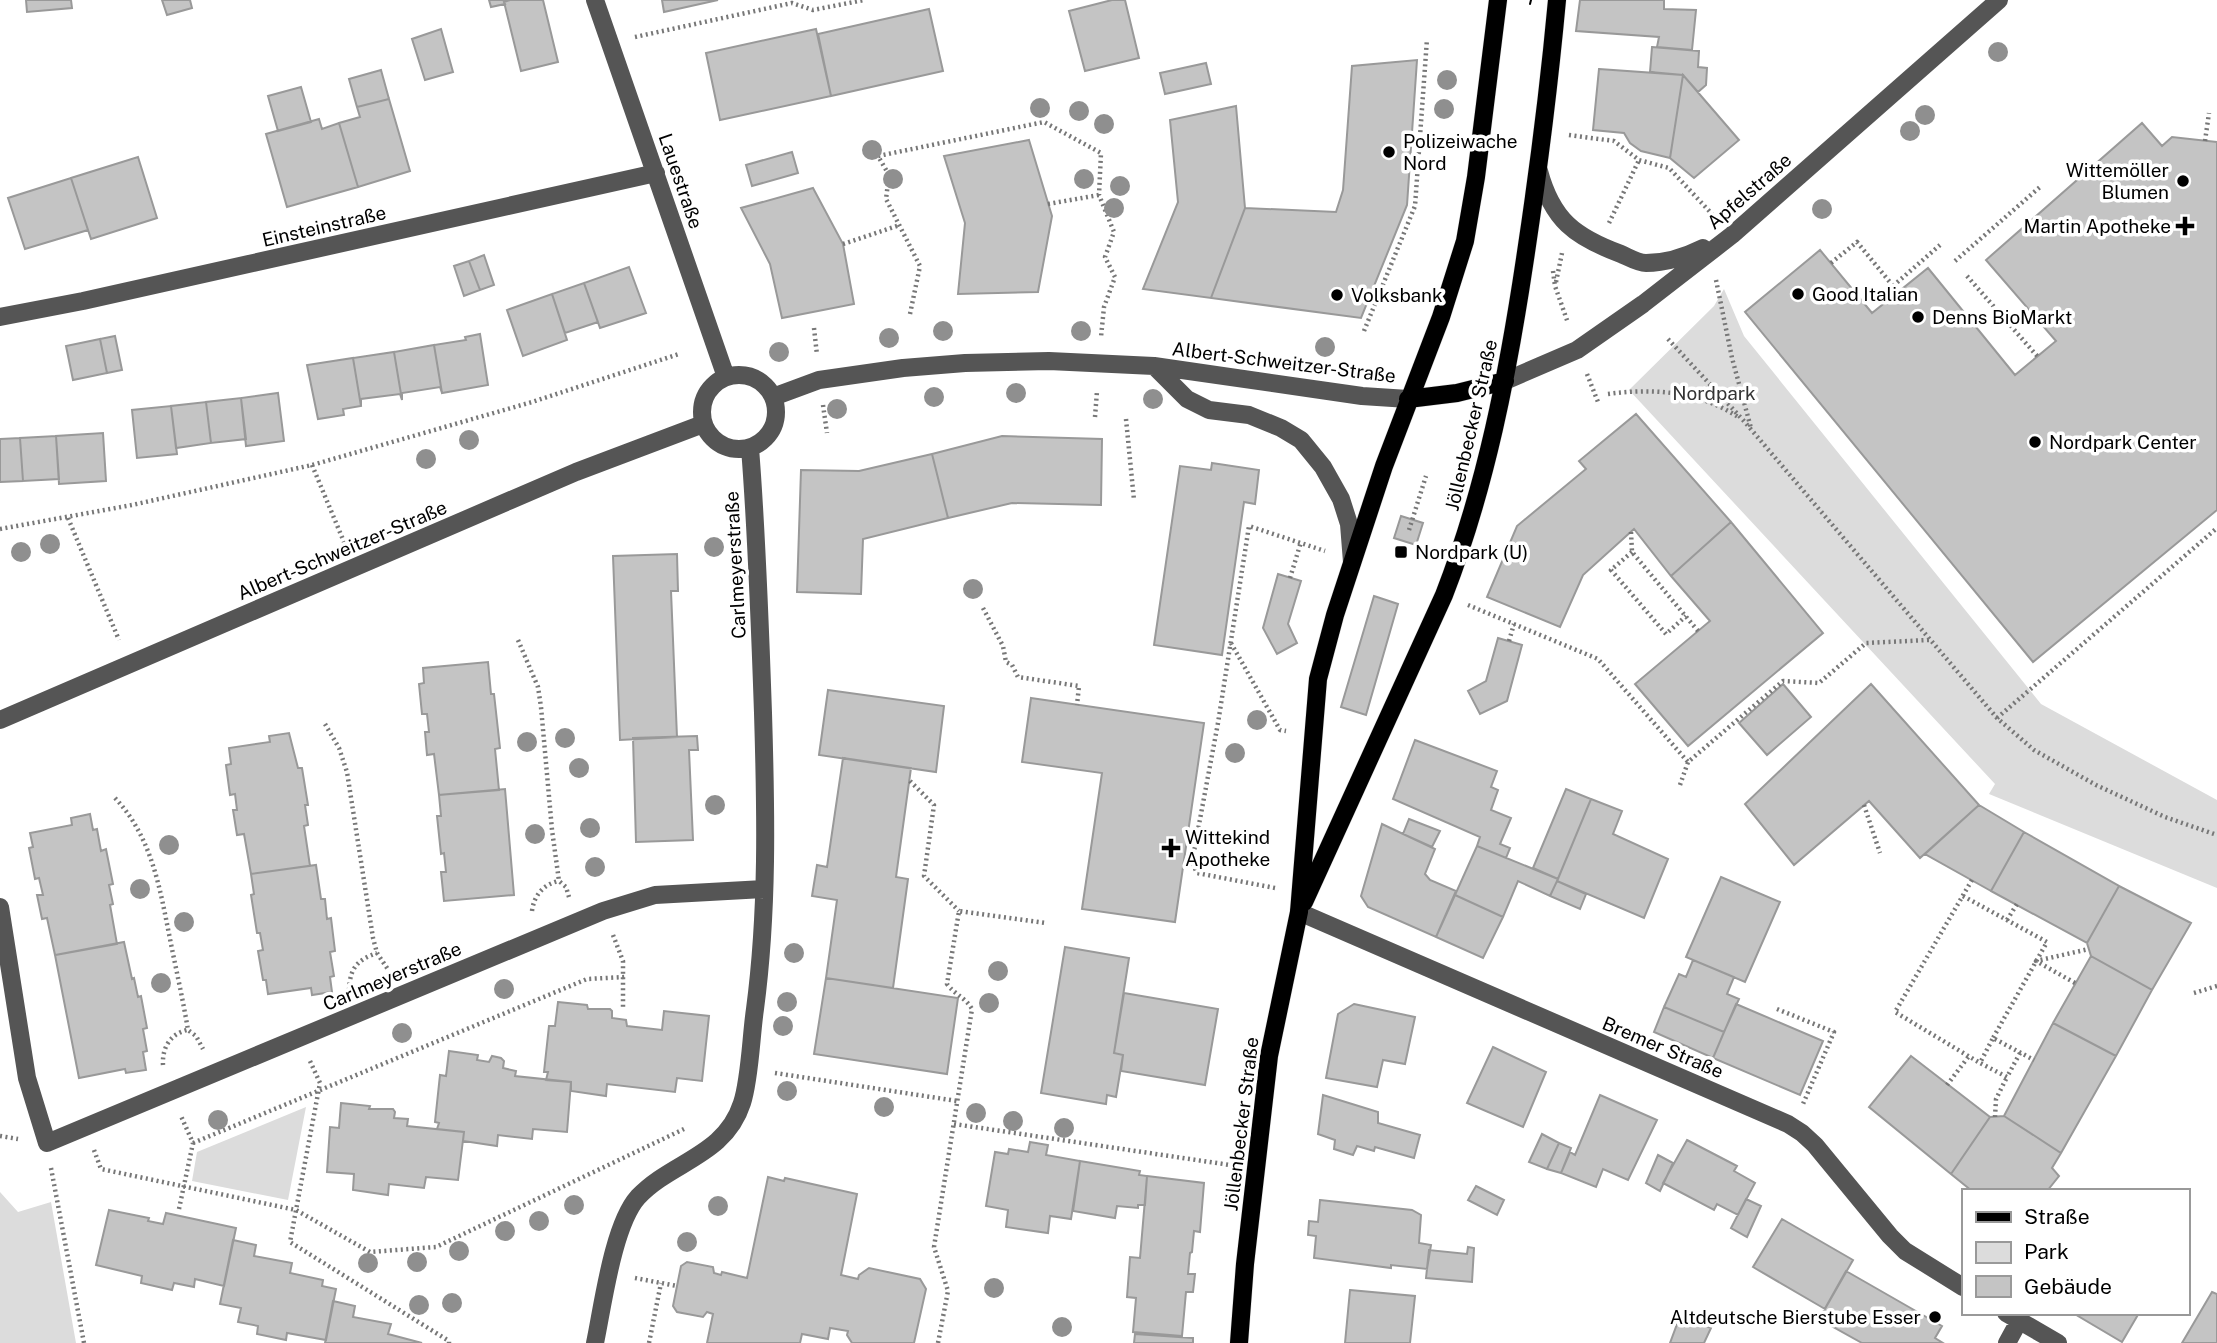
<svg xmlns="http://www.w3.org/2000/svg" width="2217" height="1343" font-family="'Public Sans',sans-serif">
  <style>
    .green { fill: #dcdcdc }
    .building { fill: #c4c4c4; stroke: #999; stroke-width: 2 }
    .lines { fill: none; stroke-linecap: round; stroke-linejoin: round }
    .major-casing { stroke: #dbdbdb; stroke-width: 19 }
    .path { stroke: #777; stroke-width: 4.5; stroke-dasharray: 2 3.5; stroke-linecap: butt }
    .minor { stroke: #555; stroke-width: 18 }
    .major { stroke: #000; stroke-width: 18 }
    .tram { stroke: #000; stroke-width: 2 }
    .tree { fill: #8f8f8f }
    .poi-dot { fill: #000; stroke: #fff; stroke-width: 2.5 }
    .labels { text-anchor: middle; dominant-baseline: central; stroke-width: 7; stroke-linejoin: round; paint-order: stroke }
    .poi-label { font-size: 19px; fill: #000; stroke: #fff; text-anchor: start }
    .street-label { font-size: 19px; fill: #000; stroke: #fff }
    .park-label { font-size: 19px; fill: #333; stroke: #fff }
  </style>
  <rect width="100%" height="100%" fill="#fff"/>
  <!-- green -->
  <path class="green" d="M1724,289L1744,336L2041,704L2217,800V888L1989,794L1995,784L1629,390L1714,306Z
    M306,1107L288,1200L192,1181L197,1152Z
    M0,1192L18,1212L51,1202L76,1343H0Z"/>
  <!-- building -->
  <path class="building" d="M26,0H71L72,8L27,12Z
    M162,0H190L192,8L167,15Z
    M489,0H510L504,2L505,4L491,7Z
    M510,0H543L558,62L521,71L504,2Z
    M662,0H718L664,12Z
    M1112,0H1125L1139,58L1085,71L1069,11Z
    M1580,0H1664V9L1696,10L1692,50L1657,47L1659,37L1576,31Z
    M929,9L943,71L831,96L818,34Z
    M441,29L453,72L425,80L412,39Z
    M816,29L831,96L720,120L706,53Z
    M1652,47L1699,51L1698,67L1707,68L1706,85L1698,92L1683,75L1650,72Z
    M1417,60L1407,205L1361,318L1211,298L1245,208L1336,212L1343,190L1352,66Z
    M1206,63L1211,84L1165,94L1160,73Z
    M1599,69L1683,75L1670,158L1641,151L1630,143L1624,133L1593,130Z
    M381,70L389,99L357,107L349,79Z
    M1683,75L1739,140L1694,178L1670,158Z
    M301,87L311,122L278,131L268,96Z
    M389,99L410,171L358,187L339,123L360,117L357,107Z
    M1236,106L1245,208L1211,298L1143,289L1178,202L1170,120Z
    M319,119L322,129L339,123L358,187L287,207L266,134Z
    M2142,123L2162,146L2172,137L2217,142V510L2033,662L1745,312L1820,250L1872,313L1928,268L2015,375L2056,341L1986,260Z
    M1029,140L1052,216L1038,292L958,294L965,223L944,156Z
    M792,152L798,173L752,186L746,165Z
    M138,157L157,218L91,239L71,178Z
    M71,178L88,230L25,249L8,198Z
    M813,188L843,244L854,304L782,318L770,264L741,208Z
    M484,255L494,285L480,290L469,261Z
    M469,261L480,290L464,296L454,266Z
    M629,267L646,313L600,328L584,283Z
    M584,283L598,322L565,333L552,294Z
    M552,294L567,340L523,356L507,310Z
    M480,334L488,385L442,393L434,345L466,340L465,337Z
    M115,336L122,370L107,373L100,339Z
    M100,339L107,373L73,380L66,346Z
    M434,345L442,393L440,387L402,393V400L394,352Z
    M394,352L402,400L400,394L361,399V406L353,358Z
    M353,358L361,406L343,409L344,415L318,419L307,365Z
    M278,393L284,441L246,446L241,398Z
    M241,398L246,439L211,443L206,402Z
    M206,402L211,443L176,448L171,406Z
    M171,406L177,454L137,458L132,410Z
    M1636,414L1731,522L1671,576L1634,529L1583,575L1560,627L1487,597L1517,526L1586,469L1579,461Z
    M103,433L106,481L59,484L56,436Z
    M56,436L59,479L23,481L20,438Z
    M1002,436L1102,439L1101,505L1012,503L948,518L932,454Z
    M20,438L23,481L0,482V439Z
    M932,454L948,518L863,539L861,594L797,592L801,470L859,471Z
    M1212,463L1259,470L1255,504L1244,502L1222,655L1154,645L1180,466L1211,470Z
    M1401,516L1423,523L1416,545L1394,538Z
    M1731,522L1823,633L1688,746L1635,684L1710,621L1671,576Z
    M677,554L678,591H671L677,737L620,740L613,556Z
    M1278,574L1301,581L1288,624L1297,643L1277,654L1263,628Z
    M1374,596L1398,604L1366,715L1341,707Z
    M1498,638L1522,645L1507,701L1480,714L1468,691L1486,681Z
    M488,662L491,694H494L500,748L495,749L499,790L439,795L434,754L427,755L425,732H429L427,714H422L419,684L424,683L423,668Z
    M1783,684L1811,717L1767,755L1739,723Z
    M1871,684L1979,805L1920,858L1869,801L1794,865L1745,804Z
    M828,690L944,706L936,772L819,755Z
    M1031,698L1204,723L1175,922L1082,909L1102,773L1022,762Z
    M289,733L298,768H302L308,805H305L308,825L304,826L310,866L251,874L244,834L237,835L233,810H237L235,794L230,795L226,765L231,764L229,748L270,742L269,736Z
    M697,736L698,750H689L693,840L636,842L633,738Z
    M1415,740L1497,771L1491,787L1498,790L1491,810L1511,818L1500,844L1510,848L1506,858L1477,846L1480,837L1393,799Z
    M843,758L911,768L896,877L908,879L893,988L826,978L837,900L812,896L817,865L827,867Z
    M505,789L514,895L444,901L441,872H446L444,853L441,854L437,816H441L439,795Z
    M1566,789L1591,799L1558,879L1533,868Z
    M1591,799L1622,811L1613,834L1668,859L1644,918L1557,881Z
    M1979,805L2024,832L1991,891L1925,854Z
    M90,814L93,830L97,829L101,851L106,849L113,884L109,885L113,904L110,905L117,944L55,955L47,918L42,919L37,895H43L39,878L35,879L29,848L33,847L30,833L72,825L71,818Z
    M1409,819L1440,831L1432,847L1403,834Z
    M1382,824L1435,849L1425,874L1430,880L1456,891L1436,937L1368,907L1361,896Z
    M2024,832L2119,886L2087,943L1991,891Z
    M1477,846L1558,879L1550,896L1518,881L1503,917L1455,895Z
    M316,865L321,899H325L327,919L331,918L335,951L330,952L334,976L330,977L332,992L312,995L311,988L268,994L266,980H263L258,951L263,950L260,933H257L251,895L254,894L251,874Z
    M1721,877L1780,902L1745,982L1686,957Z
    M1557,881L1586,894L1580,909L1550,896Z
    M2119,886L2191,923L2152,990L2091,956L2087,943Z
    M1455,895L1503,917L1483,958L1436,937Z
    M124,942L132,979L134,978L138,997L141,996L147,1028L143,1029L147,1051L143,1052L146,1070L126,1073L125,1069L79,1078L55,955Z
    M1065,947L1129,958L1114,1053L1123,1055L1116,1097L1107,1095L1106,1104L1041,1093Z
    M2091,956L2152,990L2116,1056L2053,1023Z
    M1693,960L1734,977L1727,994L1739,999L1724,1032L1664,1007L1679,974L1686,977Z
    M826,978L958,998L947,1074L814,1054Z
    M1124,993L1218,1009L1205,1085L1121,1071L1123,1055L1114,1053Z
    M558,1002L587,1005L588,1009H610L612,1011V1018L626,1020L627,1026L662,1030L664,1011L709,1016L702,1081L677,1078L675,1092L607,1084L606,1096L571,1091V1082L546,1080L548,1072H544L549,1026H555Z
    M1354,1004L1415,1017L1405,1064L1383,1060L1377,1087L1326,1078L1338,1014Z
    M1736,1004L1823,1041L1800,1095L1713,1058Z
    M1664,1007L1724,1032L1713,1058L1654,1032Z
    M2053,1023L2116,1056L2061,1153L2004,1116Z
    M1493,1047L1546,1072L1523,1127L1467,1103Z
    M449,1051L478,1055L477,1060L489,1062L492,1056L501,1058L504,1061L503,1068L516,1071L515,1076L571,1082L567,1132L533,1129L532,1139L498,1135L497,1146L463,1141L464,1132L437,1129L439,1123L435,1122L440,1075L446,1076Z
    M1911,1056L1990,1117L1951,1174L1869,1107Z
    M1323,1095L1378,1112V1123L1420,1135L1414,1158L1375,1147L1374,1151L1357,1146L1353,1155L1334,1149L1335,1140L1318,1134Z
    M1600,1095L1657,1120L1628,1180L1603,1169L1596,1187L1561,1173L1570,1152L1575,1155Z
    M341,1103L370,1106L369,1109H393L395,1112L394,1118L408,1119L407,1126L464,1132L458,1180L426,1177L424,1188L389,1184L388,1195L353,1190L354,1174L327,1172L330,1127L339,1128Z
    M2004,1116L2061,1153L2052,1168L2059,1176L2047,1191H1972L1951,1174L1990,1117Z
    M1542,1134L1559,1143L1547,1169L1529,1162Z
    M1687,1140L1737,1166L1734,1171L1755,1183L1738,1215L1717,1204L1714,1210L1663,1183Z
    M1030,1142L1048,1145L1046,1155L1080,1161L1071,1219L1050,1216L1048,1233L1006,1227L1008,1210L986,1206L995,1152L1008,1154L1009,1149L1028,1152Z
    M1559,1143L1571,1148L1561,1173L1547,1169Z
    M1658,1155L1673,1163L1660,1191L1646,1183Z
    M1080,1161L1140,1171L1139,1175L1147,1176L1145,1205H1138V1208L1117,1206L1115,1218L1073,1211Z
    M1147,1176L1204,1183L1200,1232L1194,1231L1192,1252L1190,1253L1188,1274H1195L1193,1292H1186L1182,1336L1133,1332L1136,1298L1127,1297L1130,1257L1140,1258Z
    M768,1177L784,1181L785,1178L857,1194L841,1275L858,1279L859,1275L869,1268L920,1279L926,1289L914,1343H852L847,1335L848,1331L830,1328L828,1339L802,1334L800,1343H707L713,1314L707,1312L703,1317L677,1312L673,1306L681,1266L687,1262L713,1267L714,1273L721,1275L722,1272L747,1278Z
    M1476,1186L1504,1200L1497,1215L1468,1200Z
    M1746,1199L1761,1206L1747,1237L1731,1228Z
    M1320,1200L1412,1210L1421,1215L1419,1243L1431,1245L1427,1269L1391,1265V1268L1314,1258L1316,1236L1308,1235L1309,1221L1318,1222Z
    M109,1210L149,1218L148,1221L163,1224L166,1213L236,1228L224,1286L195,1279L194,1287L174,1283L172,1290L141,1283L142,1276L96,1265Z
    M1782,1219L1853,1260L1825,1309L1753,1267Z
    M233,1240L256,1245L254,1256L292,1263L290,1273L323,1280L322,1286L336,1289L326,1340L287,1333L286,1340L257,1334L258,1326L238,1322L241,1308L220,1304Z
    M1468,1247L1474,1248L1472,1282L1426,1278L1429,1250L1467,1254Z
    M1846,1271L1942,1326L1935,1338L1943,1343H1862L1819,1319Z
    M1350,1290L1415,1296L1410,1343H1345Z
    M2212,1292L2217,1294V1343H2182Z
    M333,1301L355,1306L353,1317L391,1324L388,1334L422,1343H325Z
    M2073,1313H2139L2122,1342Z
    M1680,1316L1711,1328L1704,1343H1670Z
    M1135,1334L1193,1338V1343H1134Z"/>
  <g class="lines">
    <!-- major casing -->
    <g class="major-casing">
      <path id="major" d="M1408,399L1457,393L1505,381
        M1304,902L1444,595C1486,487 1508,373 1525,259C1538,173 1549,87 1557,0
        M1239,1343L1245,1264L1269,1056L1299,912L1318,679L1335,615L1384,466L1441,317L1465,241L1476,177L1498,0"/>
    </g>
    <!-- path -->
    <path class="path" d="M635,37L792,3L813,10L864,0
      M1569,135L1614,141L1639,160L1669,168L1713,215
      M2205,141L2209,113
      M1048,204L1099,195
      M1609,223L1639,160
      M843,244L900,225
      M1955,261L2040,187
      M1831,263L1857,242L1898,292
      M1553,271L1555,286L1568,323
      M1967,276L2038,357
      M1716,280L1732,358L1751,428
      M1556,282L1562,253
      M1893,286L1940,245
      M910,314L920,266L886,199L889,175L878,156L1044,122L1101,153L1099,195L1114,232L1105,257L1115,277L1104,307L1101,337
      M814,328L817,355
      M1364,331L1415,206L1427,39
      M1668,339L1743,420L1997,718L2034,750L2096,785L2165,817L2217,835
      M1587,374L1598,402
      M1608,394C1653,388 1699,391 1738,417
      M823,405L827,433
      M1095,417L1097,391
      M1126,419L1134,500
      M312,465L344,542
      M68,518L119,640
      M0,529L132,505L312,465L532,402L679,354
      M1409,530L1426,476
      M1631,532L1632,552L1698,631
      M1632,552L1611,570L1666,634L1686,616
      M1290,578L1301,542
      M1468,605L1598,659L1688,762
      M983,608L1003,646L1006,662L1012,665L1018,677L1079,686L1077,705
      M518,640L538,687L541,707L552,830L559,881L566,887L569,897
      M1509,641L1514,624
      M1231,643L1280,730L1286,731
      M1997,718L2217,528
      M325,724L339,748L347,772L373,938L377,953L389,971
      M910,781L934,805L924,876L959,911
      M1680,785L1688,762L1783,681L1819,683L1866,643L1929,640
      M115,798C152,837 160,889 170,939C176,969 183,1000 188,1030L196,1036L203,1049
      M1864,805L1880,853
      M1972,880L1895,1012L1980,1063
      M1275,888L1197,873L1192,862L1218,723L1249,526L1325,551
      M1963,896L2047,942L1993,1038
      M532,911C534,895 544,884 559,881
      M2007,920L2017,904
      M613,935L623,961V1009
      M2075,983L2036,961L2089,949
      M349,990C350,968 357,960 377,953
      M2194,993L2217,986
      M1777,1009L1834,1032L1803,1104
      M2020,1053L2007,1077L1980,1063L1993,1038L2034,1060
      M310,1061L320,1083L290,1242L449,1341V1343
      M163,1065C162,1048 170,1034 187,1030
      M775,1073L957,1101
      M1947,1085L1969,1056
      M1995,1117L1996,1099L2007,1077
      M954,1124L1230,1165
      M0,1136L18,1139
      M193,1143L587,979L625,977
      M94,1150L101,1169L296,1210L370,1252L436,1247L684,1129
      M51,1168L84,1343
      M179,1209L193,1143L181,1116
      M635,1278L677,1286
      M649,1343L661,1283
      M938,1343L948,1291L934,1247L972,1009C965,997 955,995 947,984L959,911L1046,923"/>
    <!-- minor -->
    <path class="minor" d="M595,0L726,377
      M1539,171C1552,220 1575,237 1621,254C1628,257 1638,263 1646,263C1665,263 1687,256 1703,248
      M0,317L83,301L656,173
      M1154,366L1187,399L1209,410L1249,415L1281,428L1301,440L1323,467L1341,499L1349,524L1352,562
      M702 412a37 37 0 1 1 74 0a37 37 0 1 1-74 0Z
      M1505,381L1577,350L1643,304L1732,235L1999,0
      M773,397L819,380L903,368L965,363L1049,361L1154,366L1362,396L1408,399
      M0,720L576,472L703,424
      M0,907L27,1078L47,1143L603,911L655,895L764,889
      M1299,912L1788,1124L1802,1133L1815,1145L1890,1236L1905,1251L1963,1287
      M2006,1313L2058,1343
      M595,1343C603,1305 613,1225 638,1197C672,1161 725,1156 742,1103C750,1079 751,1036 755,1009C768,911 766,812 763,713C760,625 757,536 750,448
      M2007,1343L2019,1321"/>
    <!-- major -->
    <use href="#major" class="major"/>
    <!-- tram -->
    <path class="tram" d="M1530,4L1531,0"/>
  </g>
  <!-- trees -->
  <g class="tree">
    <circle cx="1998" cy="52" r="10"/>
    <circle cx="1447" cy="80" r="10"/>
    <circle cx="1040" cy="108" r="10"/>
    <circle cx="1444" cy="109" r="10"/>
    <circle cx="1079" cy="111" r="10"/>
    <circle cx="1925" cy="115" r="10"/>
    <circle cx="1104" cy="124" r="10"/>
    <circle cx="1910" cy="131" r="10"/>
    <circle cx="872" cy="150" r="10"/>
    <circle cx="893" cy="179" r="10"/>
    <circle cx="1084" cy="179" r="10"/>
    <circle cx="1120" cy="186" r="10"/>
    <circle cx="1114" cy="208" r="10"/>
    <circle cx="1822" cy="209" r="10"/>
    <circle cx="943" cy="331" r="10"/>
    <circle cx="1081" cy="331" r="10"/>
    <circle cx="889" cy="338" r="10"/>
    <circle cx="1325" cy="347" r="10"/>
    <circle cx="779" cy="352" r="10"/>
    <circle cx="1016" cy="393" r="10"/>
    <circle cx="934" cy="397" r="10"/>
    <circle cx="1153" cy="399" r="10"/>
    <circle cx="837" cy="409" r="10"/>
    <circle cx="469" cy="440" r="10"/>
    <circle cx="426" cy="459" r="10"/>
    <circle cx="50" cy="544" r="10"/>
    <circle cx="714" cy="547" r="10"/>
    <circle cx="21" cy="552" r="10"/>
    <circle cx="973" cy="589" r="10"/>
    <circle cx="1257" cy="720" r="10"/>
    <circle cx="565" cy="738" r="10"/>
    <circle cx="527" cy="742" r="10"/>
    <circle cx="1235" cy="753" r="10"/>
    <circle cx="579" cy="768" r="10"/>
    <circle cx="715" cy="805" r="10"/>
    <circle cx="590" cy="828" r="10"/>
    <circle cx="535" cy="834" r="10"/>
    <circle cx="169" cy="845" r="10"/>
    <circle cx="595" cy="867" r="10"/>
    <circle cx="140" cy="889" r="10"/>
    <circle cx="184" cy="922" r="10"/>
    <circle cx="794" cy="953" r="10"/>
    <circle cx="998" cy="971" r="10"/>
    <circle cx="161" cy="983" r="10"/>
    <circle cx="504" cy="989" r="10"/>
    <circle cx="787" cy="1002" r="10"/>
    <circle cx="989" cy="1003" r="10"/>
    <circle cx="783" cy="1026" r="10"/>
    <circle cx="402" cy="1033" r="10"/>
    <circle cx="787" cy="1091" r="10"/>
    <circle cx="884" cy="1107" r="10"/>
    <circle cx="976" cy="1113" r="10"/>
    <circle cx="218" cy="1120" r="10"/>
    <circle cx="1013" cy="1121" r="10"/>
    <circle cx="1064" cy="1128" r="10"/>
    <circle cx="574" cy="1205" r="10"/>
    <circle cx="718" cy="1206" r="10"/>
    <circle cx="539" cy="1221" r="10"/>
    <circle cx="505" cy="1231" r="10"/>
    <circle cx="687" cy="1242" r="10"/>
    <circle cx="459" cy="1251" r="10"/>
    <circle cx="417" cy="1262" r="10"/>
    <circle cx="368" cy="1263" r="10"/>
    <circle cx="994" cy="1288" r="10"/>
    <circle cx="452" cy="1303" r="10"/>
    <circle cx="419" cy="1305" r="10"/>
    <circle cx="1062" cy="1327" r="10"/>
  </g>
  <!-- markers -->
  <g class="poi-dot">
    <circle cx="1389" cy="152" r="7"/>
    <circle cx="2183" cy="181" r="7"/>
    <path d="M2181.5 215.5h7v7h7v7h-7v7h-7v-7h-7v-7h7z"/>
    <circle cx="1798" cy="294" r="7"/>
    <circle cx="1337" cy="295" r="7"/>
    <circle cx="1918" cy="317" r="7"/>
    <circle cx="2035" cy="442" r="7"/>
    <rect x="1394" y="545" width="14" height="14" rx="3.5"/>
    <path d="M1167.5 837.5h7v7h7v7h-7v7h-7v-7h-7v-7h7z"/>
    <circle cx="1935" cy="1317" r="7"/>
  </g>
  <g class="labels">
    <!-- poi labels -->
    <g class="poi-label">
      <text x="1403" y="141">Polizeiwache<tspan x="1403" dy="22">Nord</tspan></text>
      <text x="2169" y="170" text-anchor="end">Wittemöller<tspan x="2169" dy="22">Blumen</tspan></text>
      <text x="2171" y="226" text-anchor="end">Martin Apotheke</text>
      <text x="1812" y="294">Good Italian</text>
      <text x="1351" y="295">Volksbank</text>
      <text x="1932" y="317">Denns BioMarkt</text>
      <text x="2049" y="442">Nordpark Center</text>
      <text x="1415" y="552">Nordpark (U)</text>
      <text x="1185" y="837">Wittekind<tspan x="1185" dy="22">Apotheke</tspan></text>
      <text x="1921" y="1317" text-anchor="end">Altdeutsche Bierstube Esser</text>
    </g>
    <!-- street labels -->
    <g class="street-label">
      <text transform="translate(681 181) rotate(71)">Lauestraße</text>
      <text transform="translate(1749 191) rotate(-41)">Apfelstraße</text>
      <text transform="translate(324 226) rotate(-13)">Einsteinstraße</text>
      <text transform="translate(1284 362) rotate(7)">Albert-Schweitzer-Straße</text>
      <text transform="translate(1471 425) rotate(-77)">Jöllenbecker Straße</text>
      <text transform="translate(342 550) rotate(-23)">Albert-Schweitzer-Straße</text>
      <text transform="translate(735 565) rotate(-93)">Carlmeyerstraße</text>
      <text transform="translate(392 976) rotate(-23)">Carlmeyerstraße</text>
      <text transform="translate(1663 1047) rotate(23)">Bremer Straße</text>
      <text transform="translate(1241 1124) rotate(-83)">Jöllenbecker Straße</text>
    </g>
    <!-- park labels -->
    <g class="park-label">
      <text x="1714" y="393">Nordpark</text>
    </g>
  </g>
  <!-- legend -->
  <rect x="1962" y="1189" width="228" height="126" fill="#ffffff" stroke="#999999" stroke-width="2"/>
  <rect x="1976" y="1212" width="35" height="10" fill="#000000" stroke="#999999" stroke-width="2"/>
  <text x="2024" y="1224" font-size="21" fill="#000000">Straße</text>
  <rect x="1976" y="1242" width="35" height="21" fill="#dcdcdc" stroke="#999999" stroke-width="2"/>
  <text x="2024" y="1259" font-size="21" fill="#000000">Park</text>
  <rect x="1976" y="1276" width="35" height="21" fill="#c4c4c4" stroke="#999999" stroke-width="2"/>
  <text x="2024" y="1294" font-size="21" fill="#000000">Gebäude</text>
</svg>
